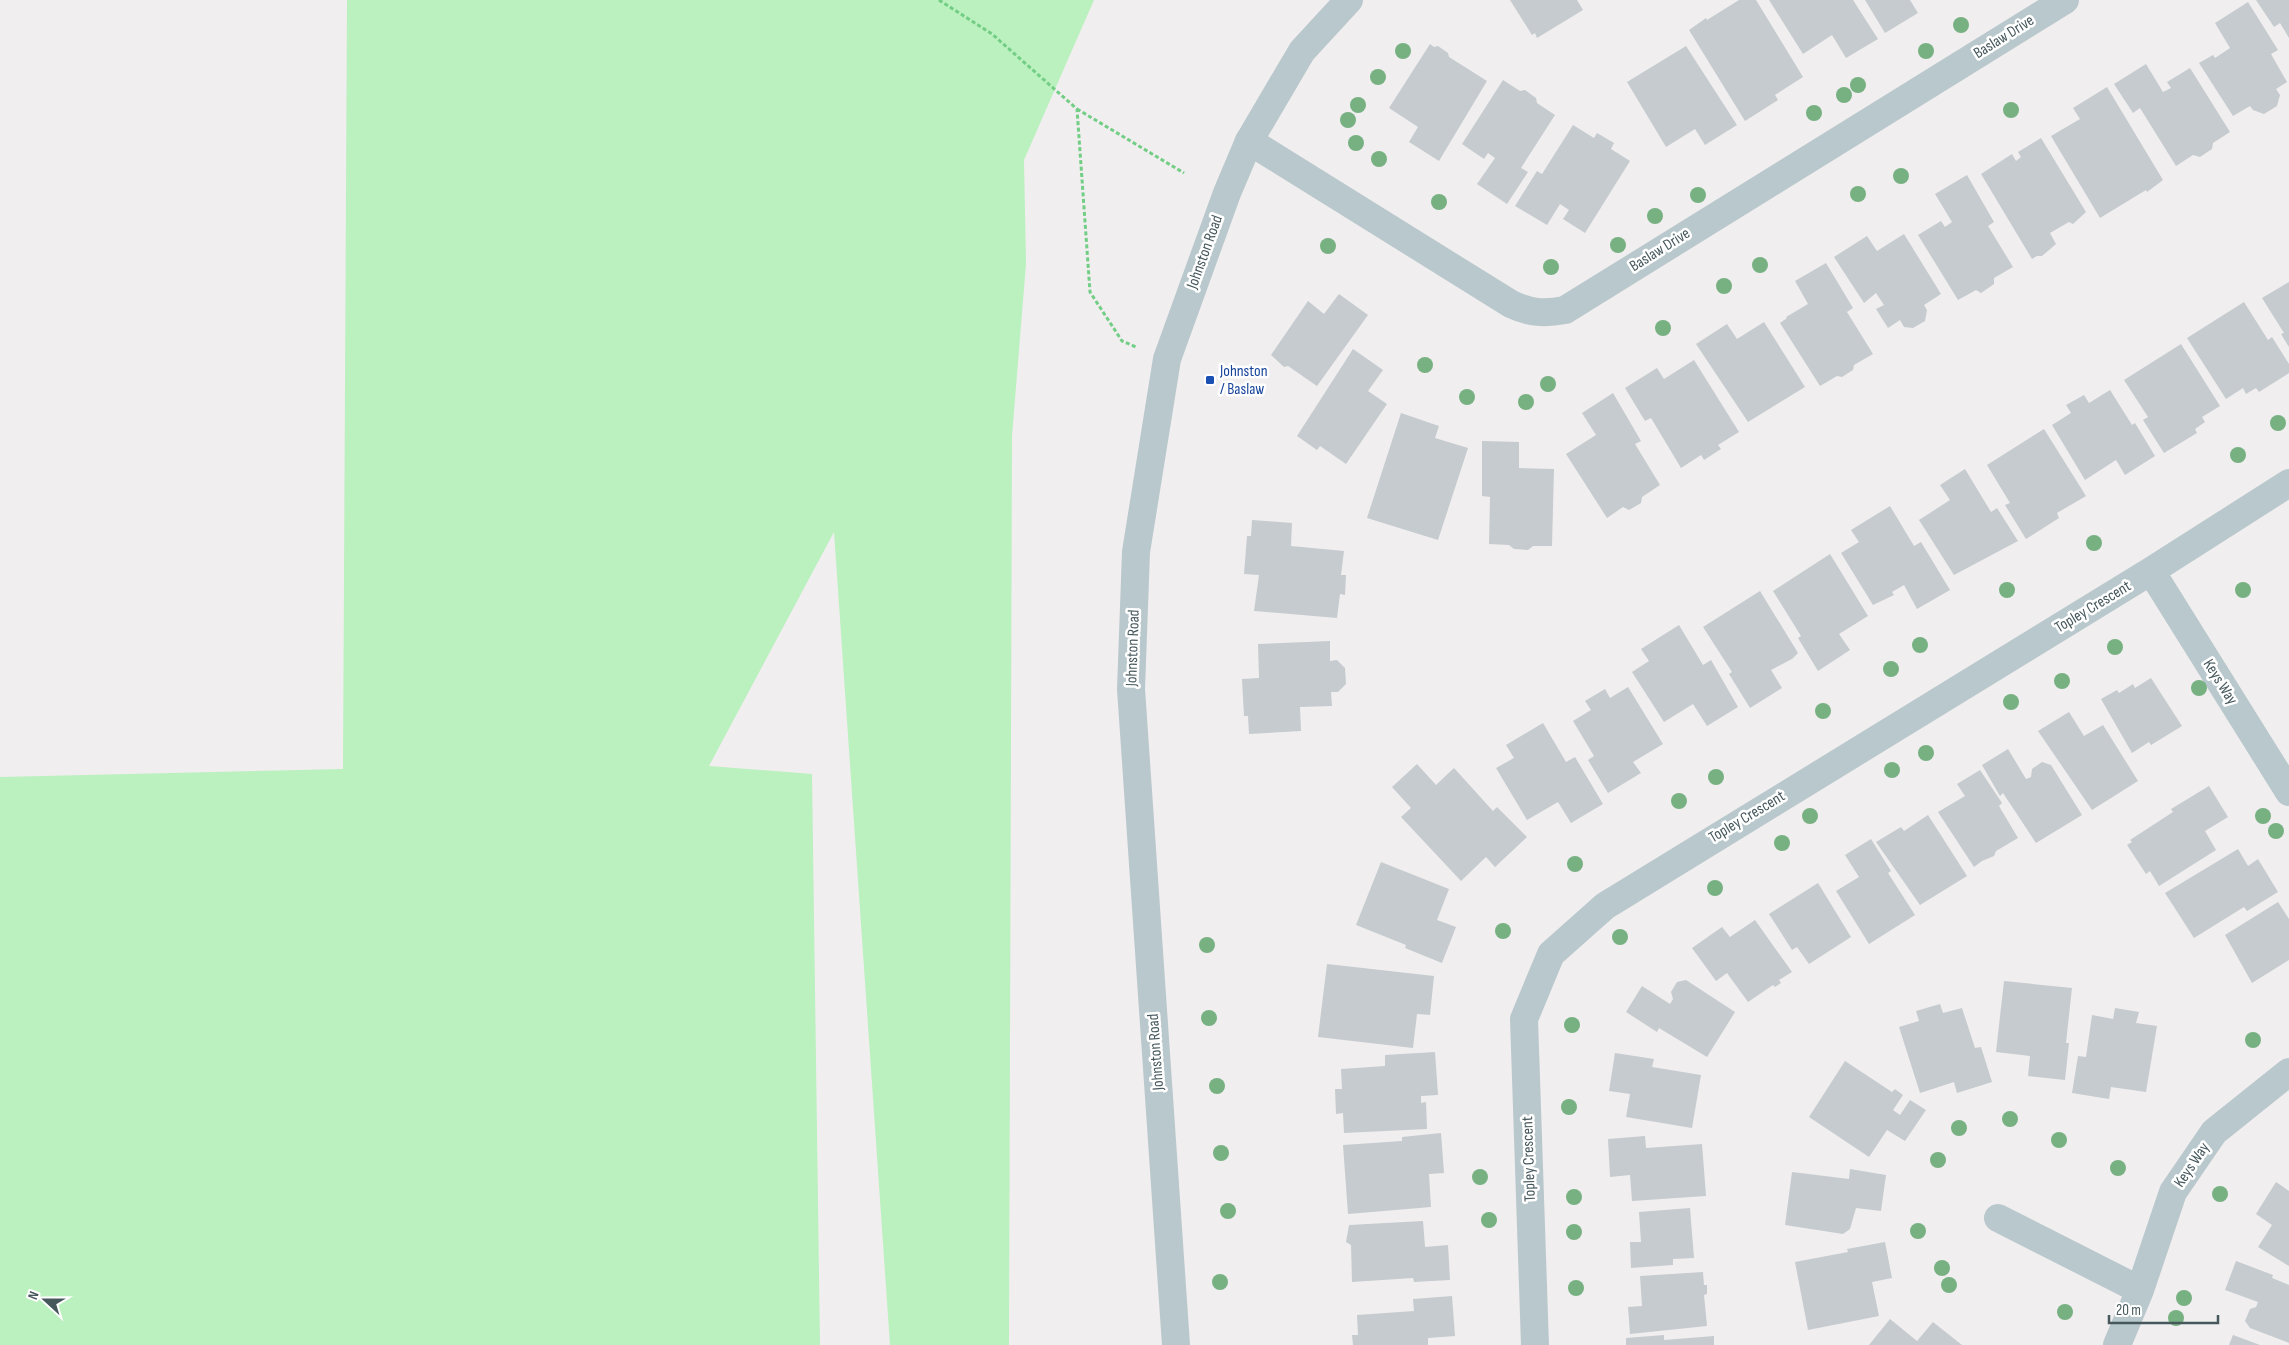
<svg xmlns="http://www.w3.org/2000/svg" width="2289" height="1345" font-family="'Sofia Sans Condensed',sans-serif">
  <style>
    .green { fill: #bbf0bf }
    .building { fill: #c5cbce }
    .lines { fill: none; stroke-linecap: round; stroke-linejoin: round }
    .path { stroke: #72ce84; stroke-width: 3; stroke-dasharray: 4 2.5; stroke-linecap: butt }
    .minor { stroke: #b9c8cc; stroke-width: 28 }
    .tertiary { stroke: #b9c8cc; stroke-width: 28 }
    .tree { fill: #77b182 }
    .transit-dot { fill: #1a4fb4; stroke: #fff; stroke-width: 2 }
    .labels { text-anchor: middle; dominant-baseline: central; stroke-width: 5; stroke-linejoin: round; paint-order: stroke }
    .street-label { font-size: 16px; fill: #46585c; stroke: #fff }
    .transit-label { font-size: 16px; fill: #164399; stroke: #fff; text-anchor: start }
  </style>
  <rect width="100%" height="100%" fill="#f1eeef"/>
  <!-- green -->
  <path class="green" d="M347,0H1094L1024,160L1026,264L1012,436L1009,1345H890L834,532L709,766L812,774L820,1345H0V777L343,769Z"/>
  <!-- building -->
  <path class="building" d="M1510,0H1577L1583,10L1537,38L1535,33L1532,35Z
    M1739,0H1756L1803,77L1775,95L1778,100L1745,121L1689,30L1706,18L1707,20Z
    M1769,0H1853L1878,39L1846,58L1832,35L1803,54Z
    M1865,0H1910L1918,13L1885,33Z
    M2256,0H2289V38L2280,23L2274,27Z
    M2248,2L2278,50L2271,54L2287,82L2276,89L2280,95L2277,106L2264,114L2253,110L2250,106L2233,116L2199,63L2213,55L2215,58L2230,48L2215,23Z
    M1430,44L1434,47L1438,46L1448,53L1449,57L1487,81L1439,161L1409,142L1418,127L1389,108Z
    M1686,46L1737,125L1705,145L1695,129L1666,147L1627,82Z
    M2146,64L2163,92L2171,88L2167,82L2190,68L2230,132L2213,143L2212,149L2200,157L2193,155L2176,166L2140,108L2133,113L2114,84Z
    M1503,80L1520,91L1525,90L1536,98L1537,103L1555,115L1521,168L1528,172L1507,204L1477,184L1495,158L1488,153L1484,159L1462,144Z
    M2107,87L2163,180L2147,192L2146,190L2100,218L2051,136L2080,119L2073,108Z
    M1573,125L1594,138L1597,133L1614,143L1611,149L1630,161L1585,233L1563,219L1569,210L1560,204L1547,225L1515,206L1537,171L1542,174Z
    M2041,138L2086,212L2073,224L2069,222L2050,233L2056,244L2042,256H2037L2032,259L1981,174L2012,154L2016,161L2021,157L2018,152Z
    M1967,175L1994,222L1988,226L2013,267L1994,278V284L1981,293L1976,290L1958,300L1918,235L1941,221L1945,227L1952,222L1935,194Z
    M1904,234L1941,294L1924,305L1927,310L1925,321L1913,328L1904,327L1900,320L1888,328L1876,309L1884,305L1876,293L1864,303L1834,257L1867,236L1877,251Z
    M1826,263L1853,308L1847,312L1873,354L1854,365L1853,370L1842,377L1837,376L1820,386L1780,323L1787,318L1786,317L1808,304L1795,281Z
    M2289,282V347L2281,334L2284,333L2262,298Z
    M1339,294L1368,315L1317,386L1288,366L1284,367L1271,355L1308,301L1324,314Z
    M2244,302L2268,340L2272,337L2289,364V373L2259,392L2256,388L2246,394L2243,388L2226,399L2187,338Z
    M1764,322L1805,387L1748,422L1696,344L1727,324L1737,339Z
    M2181,344L2220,406L2202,417L2205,422L2195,429L2197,433L2164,453L2143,420L2148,417L2124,380Z
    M1353,349L1383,370L1368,391L1387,404L1346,464L1320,446L1317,450L1297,436Z
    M1694,360L1739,432L1718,445L1721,449L1704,460L1701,455L1681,468L1651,418L1645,421L1625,388L1657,368L1664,379Z
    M2110,390L2132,425L2135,423L2155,456L2125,475L2116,460L2085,480L2052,425L2071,413L2066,405L2084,395L2089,403Z
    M1613,393L1641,441L1635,444L1660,485L1642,497L1641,503L1629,510L1623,507L1607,518L1566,454L1596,435L1582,413Z
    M1401,413L1439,426L1435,438L1468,448L1438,540L1367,518Z
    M2044,429L2086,496L2057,513L2059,518L2026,539L2005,505L2010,503L1987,465Z
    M1482,441L1519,442V468L1554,469L1552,546H1533L1528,550L1514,549L1509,545L1489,544L1490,497L1482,496Z
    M1965,469L1991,512L1997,508L2018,541L1954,575L1919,520L1950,500L1940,485Z
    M1890,506L1914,546L1921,542L1950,590L1917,609L1904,585L1892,592L1894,595L1873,605L1841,553L1859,542L1851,530Z
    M1252,520L1292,523L1291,546L1344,551L1341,575H1346L1345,595L1340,594L1337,618L1254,611L1259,575L1244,574L1247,536H1251Z
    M1830,554L1868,616L1839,634L1850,650L1818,671L1798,638L1801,636L1773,591Z
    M1760,591L1798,653L1792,659L1771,670L1782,688L1750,708L1729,674L1732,672L1703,627Z
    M1679,625L1703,665L1711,660L1738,707L1707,726L1693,704L1664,722L1632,672L1649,661L1641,649Z
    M1330,641V661L1337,660L1345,668L1346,684L1338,692H1331L1332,706L1300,707L1301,731L1249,734L1248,716H1244L1242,679L1259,678L1258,644Z
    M2151,678L2182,726L2151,745L2149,742L2132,753L2101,699L2117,690L2119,693L2133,684L2135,688Z
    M1628,687L1663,744L1633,762L1641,773L1608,793L1588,760L1594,756L1573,721L1591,710L1585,701L1605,689L1610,698Z
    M2069,712L2084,736L2103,725L2138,781L2092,810L2038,731Z
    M1543,723L1566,762L1575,757L1603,804L1571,823L1558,802L1527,820L1496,768L1514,758L1506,745Z
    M2008,749L2026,779L2031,777L2032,769L2042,762L2051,765L2082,815L2036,843L2003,793L2000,796L1982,765Z
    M1417,764L1436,785L1454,768L1493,811L1497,807L1527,837L1495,867L1486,857L1461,881L1401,817L1411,808L1392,787Z
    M1980,770L2002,803L1999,806L2018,838L1996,851L1994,856L1982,861L1974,867L1938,812L1965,796L1957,784Z
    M2209,786L2228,817L2205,831L2216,850L2159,886L2150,871L2146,874L2127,845L2132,842L2130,840L2173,812L2171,809Z
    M1928,815L1967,876L1920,905L1876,842L1901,827L1904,831Z
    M1871,839L1891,871L1888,873L1915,915L1869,944L1836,891L1859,877L1845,855Z
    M2238,849L2248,866L2258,859L2278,892L2247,911L2244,907L2194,938L2165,893Z
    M1381,862L1449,889L1437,920L1456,927L1442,963L1405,948L1406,945L1356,925Z
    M1818,883L1851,937L1809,964L1797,947L1792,950L1769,914Z
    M2278,902L2289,919V960L2252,983L2225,935Z
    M1755,920L1792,972L1779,980L1781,983L1775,987L1773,985L1748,1002L1727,973L1716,981L1692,948L1722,927L1730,937Z
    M1327,964L1434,976L1430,1015L1417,1014L1413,1048L1318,1037Z
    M1686,980L1735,1012L1707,1057L1659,1028L1657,1032L1626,1012L1642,986L1670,1004L1673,999L1671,992L1677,982Z
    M2004,981L2072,988L2066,1043H2069L2065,1080L2028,1076L2030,1056L1996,1052Z
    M1940,1004L1943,1013L1962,1008L1975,1048L1981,1047L1992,1082L1957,1093L1954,1082L1920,1093L1899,1027L1919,1021L1916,1011Z
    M2115,1008L2139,1012L2136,1023L2157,1026L2146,1092L2111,1087L2109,1099L2072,1093L2078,1056L2086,1057L2092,1015L2113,1019Z
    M1435,1052L1438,1095L1421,1096V1103L1426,1102L1427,1129L1344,1133L1343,1113L1336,1114L1335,1089H1342L1341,1069L1385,1066V1055Z
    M1615,1053L1654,1059L1652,1067L1701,1075L1692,1128L1626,1117L1630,1094L1609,1091Z
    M1845,1061L1892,1092L1895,1089L1903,1095L1893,1110L1900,1115L1910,1100L1926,1110L1905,1141L1887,1130L1869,1157L1809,1117Z
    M1441,1133L1444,1173L1429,1174L1431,1207L1348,1214L1343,1145L1402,1141V1137Z
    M1645,1136L1646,1148L1702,1144L1706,1196L1632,1201L1630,1175L1610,1177L1608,1139Z
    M1850,1169L1886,1175L1881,1211L1856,1208L1850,1229L1843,1234L1785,1225L1792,1172L1849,1179Z
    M2276,1182L2289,1191V1266L2258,1247L2272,1225L2256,1214Z
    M1690,1208L1694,1258L1673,1259V1265L1631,1268L1630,1242H1641L1639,1212Z
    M1423,1221L1425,1247L1448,1245L1450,1280L1414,1282L1413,1278L1352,1282L1351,1245L1346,1242L1349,1225Z
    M1885,1242L1892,1278L1872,1282L1879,1316L1808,1330L1795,1262L1848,1252L1847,1249Z
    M2236,1261L2273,1275L2272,1278L2289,1285V1343L2250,1328L2245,1321L2250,1309L2256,1307L2258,1302L2225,1290Z
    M1703,1272L1704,1285H1707V1294L1704,1295L1707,1326L1630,1334L1628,1307L1642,1306L1640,1276Z
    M1452,1296L1455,1336L1428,1338V1345H1353L1352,1335H1358L1357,1315L1414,1311L1413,1299Z
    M1890,1319L1917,1341L1933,1322L1962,1345H1869Z
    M1664,1335V1340L1714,1336V1345H1626V1338Z
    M2233,1335L2260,1345H2229Z"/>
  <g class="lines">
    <!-- path -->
    <path class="path" d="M939,0L992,34L1077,109L1090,292L1122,341L1136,347
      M1077,109L1184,173"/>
    <!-- minor -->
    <path class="minor" d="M1249,141L1511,304C1530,313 1544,314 1565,310L2065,0
      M2151,571L2289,792
      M1998,1218L2140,1290
      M1535,1345L1524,1019L1551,954L1605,906L2151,571L2289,483
      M2117,1345L2140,1290L2173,1192L2214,1132L2289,1072"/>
    <!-- tertiary -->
    <path class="tertiary" d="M1176,1345L1131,689L1136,552L1167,359L1227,193L1249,141L1302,51L1349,0"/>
  </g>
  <!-- trees -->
  <g class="tree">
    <circle cx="1961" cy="25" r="8"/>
    <circle cx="1403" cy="51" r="8"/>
    <circle cx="1926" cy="51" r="8"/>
    <circle cx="1378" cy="77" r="8"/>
    <circle cx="1858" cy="85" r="8"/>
    <circle cx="1844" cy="95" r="8"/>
    <circle cx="1358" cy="105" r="8"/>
    <circle cx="2011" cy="110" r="8"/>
    <circle cx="1814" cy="113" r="8"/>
    <circle cx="1348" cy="120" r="8"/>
    <circle cx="1356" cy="143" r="8"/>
    <circle cx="1379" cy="159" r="8"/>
    <circle cx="1901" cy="176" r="8"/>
    <circle cx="1858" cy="194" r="8"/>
    <circle cx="1698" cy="195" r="8"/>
    <circle cx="1439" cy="202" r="8"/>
    <circle cx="1655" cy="216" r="8"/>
    <circle cx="1618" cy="245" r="8"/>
    <circle cx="1328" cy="246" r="8"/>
    <circle cx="1760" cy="265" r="8"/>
    <circle cx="1551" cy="267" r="8"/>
    <circle cx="1724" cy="286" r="8"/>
    <circle cx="1663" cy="328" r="8"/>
    <circle cx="1425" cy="365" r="8"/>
    <circle cx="1548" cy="384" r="8"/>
    <circle cx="1467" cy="397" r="8"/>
    <circle cx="1526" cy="402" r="8"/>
    <circle cx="2278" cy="423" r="8"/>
    <circle cx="2238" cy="455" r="8"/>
    <circle cx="2094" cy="543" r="8"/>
    <circle cx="2007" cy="590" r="8"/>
    <circle cx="2243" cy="590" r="8"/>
    <circle cx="1920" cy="645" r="8"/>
    <circle cx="2115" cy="647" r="8"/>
    <circle cx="1891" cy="669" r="8"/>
    <circle cx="2062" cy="681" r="8"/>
    <circle cx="2199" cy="688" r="8"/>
    <circle cx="2011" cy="702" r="8"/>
    <circle cx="1823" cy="711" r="8"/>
    <circle cx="1926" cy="753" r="8"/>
    <circle cx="1892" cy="770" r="8"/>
    <circle cx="1716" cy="777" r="8"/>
    <circle cx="1679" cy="801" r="8"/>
    <circle cx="1810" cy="816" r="8"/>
    <circle cx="2263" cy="816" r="8"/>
    <circle cx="2276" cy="831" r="8"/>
    <circle cx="1782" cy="843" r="8"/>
    <circle cx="1575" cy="864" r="8"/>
    <circle cx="1715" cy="888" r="8"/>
    <circle cx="1503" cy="931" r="8"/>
    <circle cx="1620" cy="937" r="8"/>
    <circle cx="1207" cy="945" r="8"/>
    <circle cx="1209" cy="1018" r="8"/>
    <circle cx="1572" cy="1025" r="8"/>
    <circle cx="2253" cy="1040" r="8"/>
    <circle cx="1217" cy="1086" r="8"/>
    <circle cx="1569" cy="1107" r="8"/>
    <circle cx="2010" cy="1119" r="8"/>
    <circle cx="1959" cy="1128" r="8"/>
    <circle cx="2059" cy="1140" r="8"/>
    <circle cx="1221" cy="1153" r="8"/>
    <circle cx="1938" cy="1160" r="8"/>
    <circle cx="2118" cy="1168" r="8"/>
    <circle cx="1480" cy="1177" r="8"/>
    <circle cx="2220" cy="1194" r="8"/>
    <circle cx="1574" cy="1197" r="8"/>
    <circle cx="1228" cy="1211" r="8"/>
    <circle cx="1489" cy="1220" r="8"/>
    <circle cx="1918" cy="1231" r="8"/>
    <circle cx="1574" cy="1232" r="8"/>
    <circle cx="1942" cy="1268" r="8"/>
    <circle cx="1220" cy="1282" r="8"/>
    <circle cx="1949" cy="1285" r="8"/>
    <circle cx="1576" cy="1288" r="8"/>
    <circle cx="2184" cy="1298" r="8"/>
    <circle cx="2065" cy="1312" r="8"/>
    <circle cx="2176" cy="1318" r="8"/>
  </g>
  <!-- markers -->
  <rect class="transit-dot" x="1205" y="375" width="10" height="10" rx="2.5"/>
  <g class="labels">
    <!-- street labels -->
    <g class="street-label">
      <text transform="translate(2004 37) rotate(-32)">Baslaw Drive</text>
      <text transform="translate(1660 250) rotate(-32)">Baslaw Drive</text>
      <text transform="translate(1205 252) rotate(-70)">Johnston Road</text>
      <text transform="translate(2093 607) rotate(-31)">Topley Crescent</text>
      <text transform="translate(1133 648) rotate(-88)">Johnston Road</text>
      <text transform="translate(2220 682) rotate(58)">Keys Way</text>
      <text transform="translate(1747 817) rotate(-31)">Topley Crescent</text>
      <text transform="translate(1156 1052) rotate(-94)">Johnston Road</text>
      <text transform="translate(1529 1159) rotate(-92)">Topley Crescent</text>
      <text transform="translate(2192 1165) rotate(-56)">Keys Way</text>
    </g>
    <!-- transit labels -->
    <g class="transit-label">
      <text x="1220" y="371">Johnston<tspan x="1220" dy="18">/ Baslaw</tspan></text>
    </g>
  </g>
  <!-- north arrow -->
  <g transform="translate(45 1300) rotate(291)" stroke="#ffffff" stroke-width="4" paint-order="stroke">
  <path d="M0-4L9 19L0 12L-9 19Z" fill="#46585c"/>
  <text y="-8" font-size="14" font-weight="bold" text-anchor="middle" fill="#46585c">N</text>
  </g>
  <!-- scale -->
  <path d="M2109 1315v8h109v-8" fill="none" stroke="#46585c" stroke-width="2.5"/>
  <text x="2116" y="1315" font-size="15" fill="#46585c" stroke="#ffffff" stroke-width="4" paint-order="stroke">20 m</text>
</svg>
